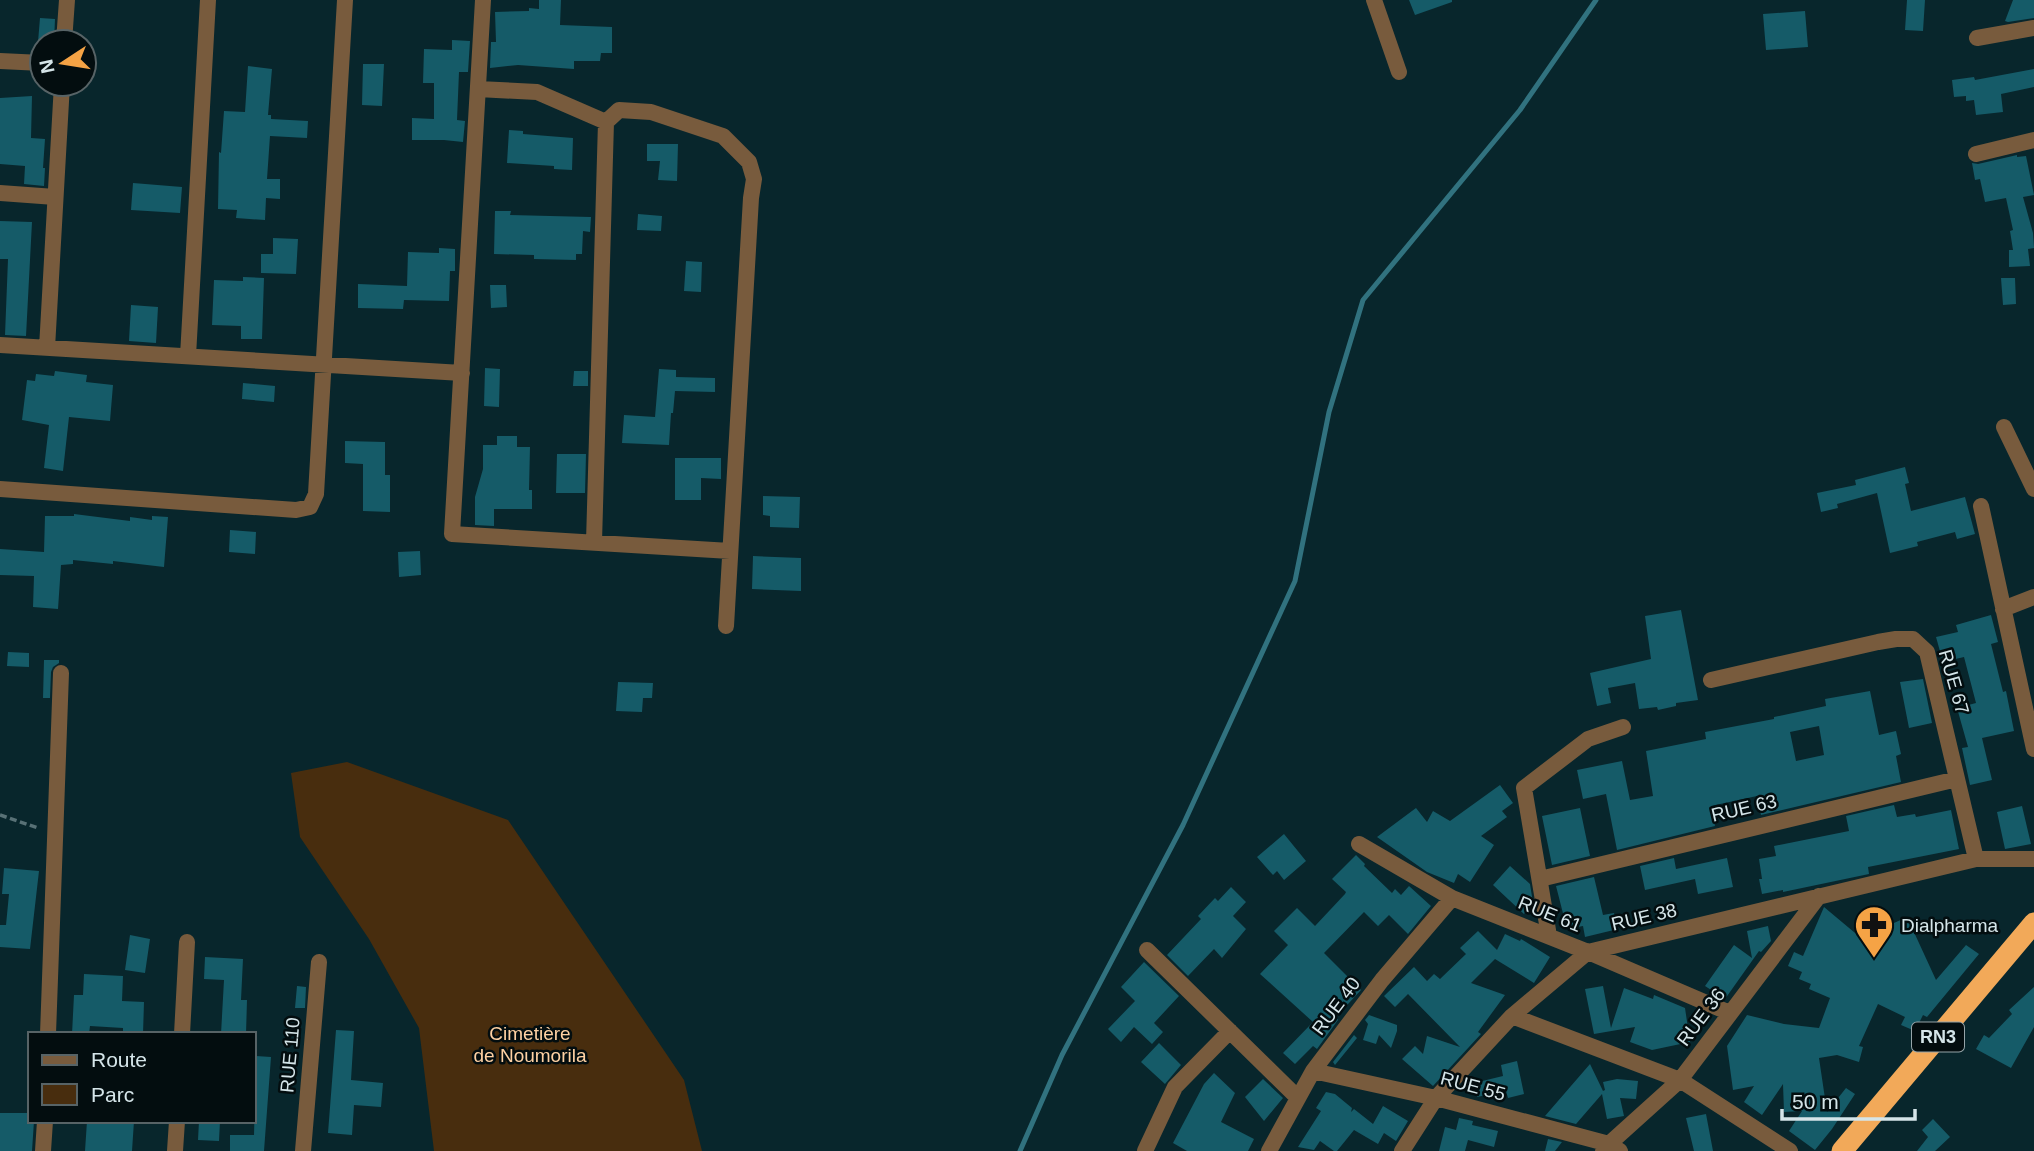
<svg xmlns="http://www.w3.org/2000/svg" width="2034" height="1151" font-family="Arial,sans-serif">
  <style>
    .green { fill: #482d0e }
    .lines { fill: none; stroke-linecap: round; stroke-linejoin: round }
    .stream { stroke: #31727f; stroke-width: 5 }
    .building { fill: #155b68; fill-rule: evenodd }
    .path { stroke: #587176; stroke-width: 3.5; stroke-dasharray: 7 3.5; stroke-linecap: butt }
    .street { stroke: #785b3d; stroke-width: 16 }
    .highway { stroke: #f2a959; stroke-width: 21 }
    .labels { text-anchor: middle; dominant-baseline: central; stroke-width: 5; stroke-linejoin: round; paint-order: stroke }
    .shield { fill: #030d0f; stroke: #96a4a8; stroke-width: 2 }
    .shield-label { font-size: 18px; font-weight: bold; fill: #d5e5e9 }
    .street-label { font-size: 19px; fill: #d5e5e9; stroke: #030d0f }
    .poi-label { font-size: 19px; fill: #d5e5e9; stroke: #030d0f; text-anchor: start }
    .park-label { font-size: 19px; fill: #fed1a3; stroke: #030d0f }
  </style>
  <rect width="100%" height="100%" fill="#08262c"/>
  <!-- green -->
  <path class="green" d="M347,762L508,820L684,1080L702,1151H434L419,1028L369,939L300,837L291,773Z"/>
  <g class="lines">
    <!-- stream -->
    <path class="stream" d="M1020,1151L1062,1055L1183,825L1295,581L1329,412L1363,300L1520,110L1596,0"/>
  </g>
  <!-- building -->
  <path class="building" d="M539,0H561L560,25L612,27V53H601L600,61H574V69L518,65L490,68L491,42H496L495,12L529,11V8L539,9Z
    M1409,0H1452V2L1415,15Z
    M1907,0H1925L1923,31L1905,30Z
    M2013,0H2034V18L2008,22L2005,21Z
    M1805,11L1808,47L1766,50L1763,14Z
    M40,18L55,19L54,42H38Z
    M452,40L470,41L468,72H459L457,120L465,121L463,142L444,140H412V118L434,119V83H423L424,49L452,50Z
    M363,64H384L382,106L362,105Z
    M248,66L272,69L268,115H271V119L308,121L307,138L270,136L267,179H280V199L266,198L265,220L236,218L237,210L218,209L219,152L221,153L224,111L245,112Z
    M2034,69V87L2001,94L2003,112L1976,115L1974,100L1966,101V96L1954,97L1952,80L1974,77L1975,80Z
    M32,96L31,138L45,139L43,168H45L44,186L24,184L25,166L0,164V98Z
    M509,130L523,131V134L573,138L572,170L554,169V166L507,163Z
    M647,144H678L677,181L658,180L660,161H647Z
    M2017,155V157L2026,156L2034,195L2023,197L2033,233L2034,248L2028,249L2030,266L2009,267V250H2013L2010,231L2013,230L2006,198L1985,202L1980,179L1975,180L1972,163L1978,164Z
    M133,183L182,187L180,213L131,210Z
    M495,211H511L510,215L591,217L590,232L583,231L582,254H576V260L534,259V255L494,254Z
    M638,214L662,216L661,231L637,230Z
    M0,221L32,222L26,336L5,335L8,259H0Z
    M273,238L298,239L296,274L261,273V254H273Z
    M439,248L455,249V271H450L449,301L404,300L403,309L358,308V284L407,286L408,252L439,253Z
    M686,261L702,262L701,292L684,291Z
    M243,277L264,278L262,339H241V326L212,325L214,280L243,281Z
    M2001,278H2015L2016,304L2003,305Z
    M490,285H506L507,307L491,308Z
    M131,305L158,307L156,343L129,341Z
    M485,368L500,369L499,407L484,406Z
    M659,369L676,370V377L715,378V392L675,391L673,413H671L669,445L622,443L624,415L655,417Z
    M55,371L87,375L86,382L113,385L110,421L69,417L63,471L44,468L49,425L22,420L27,380L35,381L36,374L54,376Z
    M574,371H588V386H573Z
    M243,383L275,386L274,402L242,399Z
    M497,436H517V447H530L529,490H532V509H494V526L475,525V497L483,469V445H497Z
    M345,441L385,442V475H390V512L363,511V464L345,463Z
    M557,454H586L585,493H556Z
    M675,458H721V479L701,478V500H675Z
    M1905,467L1909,483L1905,484L1911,511L1965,497L1975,534L1957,539L1955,532L1917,542L1918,546L1890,553L1877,493L1837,504L1838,508L1821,512L1817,493L1856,485L1855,480Z
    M763,496L800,497L799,528L770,527V516L763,515Z
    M74,514L130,521V517L152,520V516L168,517L164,567L113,561V564L73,560V564L61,565L58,609L33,607L34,576L0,575V549L44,552L45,516H74Z
    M230,530L256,532L255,554L229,552Z
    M420,551L421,575L399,577L398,552Z
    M753,556L801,558V591L752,589Z
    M1681,610L1698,700L1676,703V706L1658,710L1657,707L1639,709L1635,683L1608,688L1611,703L1597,706L1590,673L1651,659L1645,616Z
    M1991,615L1998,642L1991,644L2003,692L2006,691L2014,731L1982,738L1992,780L1970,785L1962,748L1968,747L1957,708L1976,703L1964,657L1943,662L1936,637L1958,632L1956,625Z
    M8,652L29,653V667L7,666Z
    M44,660H59V663L53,667L51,672L50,698H43Z
    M1923,679L1932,723L1909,728L1900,682Z
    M618,682L653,683L652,698H643L642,712L616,711Z
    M1870,691L1879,735L1896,731L1901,754L1896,756L1901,782L1761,815L1757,796L1711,806L1715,826L1617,850L1606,794L1583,799L1577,770L1622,761L1630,800L1653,796L1646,751L1706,739L1705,732L1774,719V717L1826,706L1825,699ZM1819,726L1824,755L1796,761L1790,732Z
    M1500,785L1513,803L1502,811L1507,817L1481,836L1494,845L1470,882L1458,874L1454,883L1427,872L1377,837L1416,808L1427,822L1433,811L1450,821Z
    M1894,805L1897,817L1915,814L1916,817L1951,810L1959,849L1868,867L1869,874L1783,892V890L1762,894L1759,879H1762L1759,859L1776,856L1774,846L1849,831L1846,816Z
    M2022,806L2031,844L2005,849L1997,812Z
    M1580,808L1590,856L1552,865L1542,816Z
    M1284,834L1306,861L1284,880L1277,871L1273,875L1257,857Z
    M1356,855L1365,864L1364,866L1392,893L1395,889L1401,895L1409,886L1431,906L1408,934L1389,915L1378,926L1364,912L1324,953L1361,990L1336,1017L1338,1020L1317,1049L1313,1046L1295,1064L1283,1053L1313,1022L1260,974L1288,945L1274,931L1297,908L1315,926L1345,894L1346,892L1332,879Z
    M1674,858L1676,869L1727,858L1733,887L1698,894L1695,879L1645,890L1640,866Z
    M1510,866L1530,884L1533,903L1524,914L1493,885Z
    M4,868L39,871L30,949L0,947V925H6L9,894H2Z
    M1594,877L1603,915L1614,913L1618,929L1585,937L1583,926L1567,929L1556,886Z
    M1231,887L1246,902L1233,916L1246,929L1222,958L1214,949L1188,976L1167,955L1201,919L1198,916L1215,898L1218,901Z
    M1824,907L1873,948L1870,934L1907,917L1936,980L1966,945L1979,954L1927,1017L1923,1015L1915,1031L1901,1025L1905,1017L1878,1004L1859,1046L1863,1047L1859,1062L1837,1055L1819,1058L1827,1112L1846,1088L1855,1094L1832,1129L1815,1150L1789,1131L1802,1111L1784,1112L1783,1084L1762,1115L1744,1102L1754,1086L1733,1090L1727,1046L1747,1015L1784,1024L1819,1028L1830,998L1809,989L1811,984L1799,979L1802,972L1788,966L1794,952L1803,956Z
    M1768,926L1771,941L1761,952L1759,951L1725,999L1705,986L1734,945L1752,958L1747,931Z
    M1478,931L1497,950L1505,934L1520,941L1521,939L1550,957L1534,983L1495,959L1471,983L1505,995L1478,1032L1481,1034L1433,1086L1402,1059L1415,1046L1423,1054L1427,1036L1460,1047L1408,994L1395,1007L1384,996L1414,967L1427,981L1434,974L1440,979L1466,954L1460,948Z
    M130,935L150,939L145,973L125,970Z
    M205,957L243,959L241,1000H247L246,1034H221L224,980L204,979Z
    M1144,962L1179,996L1154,1023L1163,1032L1152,1044L1134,1027L1121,1042L1108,1029L1135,1001L1121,987Z
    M84,974L123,976L122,1001L144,1002L143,1034H123V1028L90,1026L89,1034H72L74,995H83Z
    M297,986L306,987L305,1008H295Z
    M1603,986L1611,1028L1624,988L1653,999L1654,995L1685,1008L1690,1042L1652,1050L1630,1042L1635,1027L1594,1034L1585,989Z
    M2034,987V1027L2011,1068L1976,1049L1984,1035L1989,1038L2012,1014L2009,1010Z
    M1369,1015L1397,1025V1031L1391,1048L1379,1035L1376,1044L1363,1040L1368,1024L1365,1020Z
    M336,1030L354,1031L351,1080L383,1083L381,1107L354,1105L352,1135L328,1133Z
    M1354,1035L1357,1038L1335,1065L1333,1062Z
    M1159,1043L1181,1065L1165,1084L1141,1062Z
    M256,1056L271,1057L264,1151H230V1135H254Z
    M1517,1061L1524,1094L1508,1098L1506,1091L1477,1097L1474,1083L1503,1076L1501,1065Z
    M1590,1064L1603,1091L1605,1090L1603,1082L1617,1079L1638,1081L1636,1099L1620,1098L1624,1116L1607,1119L1602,1094L1576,1124L1545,1116Z
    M1214,1073L1235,1093L1221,1122L1254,1139L1248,1151H1187L1173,1143L1204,1084Z
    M1263,1079L1283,1098L1264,1121L1245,1097Z
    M1326,1092L1335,1094L1352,1108L1351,1112L1354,1109L1373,1124L1383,1106L1408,1121L1396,1141L1384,1133L1378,1144L1354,1130L1337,1151H1334L1320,1141L1314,1150L1298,1147L1321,1111L1316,1108Z
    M0,1113H30V1121H34L32,1151H0Z
    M1706,1114L1713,1151H1694L1686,1118Z
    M1459,1118L1473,1121L1472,1125L1498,1131L1494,1147L1468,1140L1465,1151H1439L1445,1127L1456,1130Z
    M1933,1119L1950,1137L1935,1151H1917L1928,1137L1922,1130Z
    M87,1121H134L132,1151H85Z
    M199,1121H220L219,1141L198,1140Z
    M1548,1139L1562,1142L1555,1151H1545Z"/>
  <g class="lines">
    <!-- path -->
    <path class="path" d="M0,815L38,828"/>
    <!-- street -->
    <path class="street" d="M483,0L452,534L730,551
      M1374,0L1399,72
      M1977,38L2034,28
      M64,42L67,0
      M0,61L42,63
      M478,89L537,92L606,122
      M1976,154L2034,140
      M0,193L55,197
      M0,345L462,373
      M47,348L62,84
      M188,356L208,0
      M2004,427L2034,489
      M0,489L296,510L310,507L316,494L345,0
      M1981,506L2034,749
      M594,542L606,122L619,110L651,112L723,136L749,162L754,179L751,198L726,626
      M2003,609L2034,597
      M1711,680L1878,642L1896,639H1913L1927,652L1976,859
      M1359,844L1452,898L1588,952L1730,1013
      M1540,879L1957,779
      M1549,936L1524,788L1588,739L1623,727
      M1147,950L1298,1098
      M1512,1016L1680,1080L1790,1151
      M48,1034L61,673
      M182,1034L187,942
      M1313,1071L1436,1098L1609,1144L1620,1151
      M43,1151L45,1121
      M175,1151L177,1121
      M303,1151L319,962
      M1145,1151L1175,1087L1230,1031
      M1269,1151L1313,1071L1382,980L1452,898
      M1402,1151L1436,1098L1512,1016L1588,952L1976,859H2034
      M1603,1151L1609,1144L1680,1080L1819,896"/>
    <!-- highway -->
    <path class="highway" d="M1842,1151L2034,923"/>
  </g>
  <!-- icons -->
  <defs>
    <g id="pharmacy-pin" transform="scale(2.0125)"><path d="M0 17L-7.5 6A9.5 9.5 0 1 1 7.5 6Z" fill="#f5a345" stroke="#030d0f"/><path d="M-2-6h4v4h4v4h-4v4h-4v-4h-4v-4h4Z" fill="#111"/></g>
  </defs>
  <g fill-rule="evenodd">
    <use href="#pharmacy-pin" x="1874" y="925"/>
  </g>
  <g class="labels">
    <!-- shield labels -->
    <rect class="shield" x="1912" y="1022.5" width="52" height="29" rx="5"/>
    <g class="shield-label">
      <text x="1938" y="1037">RN3</text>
    </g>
    <!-- street labels -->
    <g class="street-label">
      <text transform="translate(1954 682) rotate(74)">RUE 67</text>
      <text transform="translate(1744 808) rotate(-13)">RUE 63</text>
      <text transform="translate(1550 914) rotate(22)">RUE 61</text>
      <text transform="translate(1644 917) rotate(-13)">RUE 38</text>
      <text transform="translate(1336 1006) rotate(-53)">RUE 40</text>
      <text transform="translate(1701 1017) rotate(-53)">RUE 36</text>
      <text transform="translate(290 1055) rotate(-85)">RUE 110</text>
      <text transform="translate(1473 1086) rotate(15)">RUE 55</text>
    </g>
    <!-- poi labels -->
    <g class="poi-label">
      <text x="1901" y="925">Dialpharma</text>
    </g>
    <!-- park labels -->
    <g class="park-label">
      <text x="530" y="1033">Cimetière<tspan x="530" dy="22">de Noumorila</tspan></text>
    </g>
  </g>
  <!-- legend -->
  <rect x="28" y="1032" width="228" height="91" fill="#030d0f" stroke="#576366" stroke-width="2"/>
  <rect x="42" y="1055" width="35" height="10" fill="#785b3d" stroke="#576366" stroke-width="2"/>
  <text x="91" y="1067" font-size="21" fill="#d5e5e9">Route</text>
  <rect x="42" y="1084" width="35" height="21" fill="#482d0e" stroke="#576366" stroke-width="2"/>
  <text x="91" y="1102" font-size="21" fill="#d5e5e9">Parc</text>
  <!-- north arrow -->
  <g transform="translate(63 63) rotate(258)"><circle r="33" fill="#030d0f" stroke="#576366" stroke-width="2"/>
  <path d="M0-5L12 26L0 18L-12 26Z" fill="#f5a345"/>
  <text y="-10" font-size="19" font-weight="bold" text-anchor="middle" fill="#d5e5e9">N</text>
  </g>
  <!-- scale -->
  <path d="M1782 1109v10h133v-10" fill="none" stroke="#d5e5e9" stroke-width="3.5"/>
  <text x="1792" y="1109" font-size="21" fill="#d5e5e9" stroke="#030d0f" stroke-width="5" paint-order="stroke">50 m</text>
</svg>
